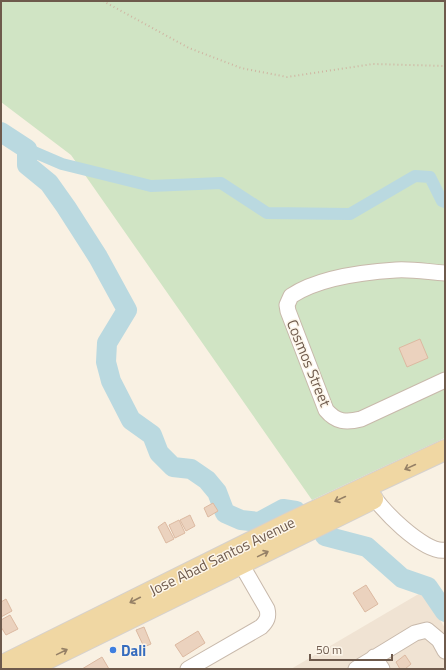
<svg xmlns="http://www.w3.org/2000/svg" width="446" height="670" font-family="'Titillium Web',sans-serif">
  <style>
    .residential { fill: #f0e3d3 }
    .green { fill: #d0e4c4 }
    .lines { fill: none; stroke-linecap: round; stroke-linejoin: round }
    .canal { stroke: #bad9e0; stroke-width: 12 }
    .river { stroke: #bad9e0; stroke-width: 20 }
    .building { fill: #ebd2be; stroke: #dcb9a1 }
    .minor-casing { stroke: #c8b9ab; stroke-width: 17 }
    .major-casing { stroke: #d6d1cd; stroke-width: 22 }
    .path { stroke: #cfb5a2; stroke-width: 2; stroke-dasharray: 1 3; stroke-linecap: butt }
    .minor { stroke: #fff; stroke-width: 15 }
    .major { stroke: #f0d7a3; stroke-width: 20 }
    .oneway { stroke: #958066 }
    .shop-dot { fill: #3f7fe0; stroke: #fcf5e9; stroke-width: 1.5 }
    .labels { text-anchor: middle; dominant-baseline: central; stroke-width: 3; stroke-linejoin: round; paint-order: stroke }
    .street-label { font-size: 15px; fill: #6e5a4c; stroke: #fcf5e9 }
    .shop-label { font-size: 15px; font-weight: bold; fill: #366cbe; stroke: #fcf5e9; text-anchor: start }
  </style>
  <rect width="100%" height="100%" fill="#f9f1e3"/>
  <!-- residential -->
  <path class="residential" d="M422,592L445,628V669H291Z"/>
  <!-- green -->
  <path class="green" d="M1,1H445V438L312,500L71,155L1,102Z"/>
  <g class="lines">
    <!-- canal -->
    <path class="canal" d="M27,149L62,164L151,186L221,183L267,213L350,214L415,176L430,177L442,201L445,202"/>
    <!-- river -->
    <path class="river" d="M1,132L27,149V165L49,183L66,207L98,257L127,310L107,343L106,362L111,381L131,420L152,435L159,453L173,467L191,469L207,480L217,492L225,513L241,520L259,522L283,509L296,511
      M325,536L367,547L402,578L428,587L445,612"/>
  </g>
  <!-- building -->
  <path class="building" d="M420,339L428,358L407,367L399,348Z
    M213,503L218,511L208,517L204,508Z
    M190,515L195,526L186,531L180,520Z
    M179,520L185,533L175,538L169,525Z
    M165,522L174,539L166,543L158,527Z
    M366,585L378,604L365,612L353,593Z
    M6,599L12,611L1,617V602Z
    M10,615L18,629L6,635L1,627V620Z
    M144,627L151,644L144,647L136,630Z
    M198,631L205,643L183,657L175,645Z
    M405,655L411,664L405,669H400L396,662Z
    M102,657L109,669H82Z"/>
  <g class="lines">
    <!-- minor casing -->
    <g class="minor-casing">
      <path id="minor" d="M445,273C429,272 412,269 396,270C364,272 318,278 291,296L287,305L288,311L326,410C336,422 346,423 361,419L445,380
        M369,489C377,507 425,554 445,550
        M374,657L382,669
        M188,669L261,627C267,621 269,617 267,609L241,564
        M356,669L415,633L427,630L439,640L445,651"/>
    </g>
    <!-- major casing -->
    <g class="major-casing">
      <path id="major" d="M1,666L289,523L445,450
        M27,669L373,499"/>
    </g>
    <!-- path -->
    <path class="path" d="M103,1L189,48L241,68L287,77L373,64L445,66"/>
    <!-- minor -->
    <use href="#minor" class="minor"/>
    <!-- major -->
    <use href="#major" class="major"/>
  </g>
  <!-- one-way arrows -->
  <defs><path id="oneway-shaft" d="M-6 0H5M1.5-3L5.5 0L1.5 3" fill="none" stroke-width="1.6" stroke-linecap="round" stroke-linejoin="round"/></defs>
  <g class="oneway">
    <use href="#oneway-shaft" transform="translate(410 467) rotate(155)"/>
    <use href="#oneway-shaft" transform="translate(340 499) rotate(155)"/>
    <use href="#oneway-shaft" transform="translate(263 554) rotate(-26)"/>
    <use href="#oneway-shaft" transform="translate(135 600) rotate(153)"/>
    <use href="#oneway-shaft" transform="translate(62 652) rotate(-26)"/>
  </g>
  <!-- markers -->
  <circle class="shop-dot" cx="113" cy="650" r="4"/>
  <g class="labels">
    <!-- street labels -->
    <g class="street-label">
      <text transform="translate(309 363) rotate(68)">Cosmos Street</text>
      <text transform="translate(222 556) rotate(-26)">Jose Abad Santos Avenue</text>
    </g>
    <!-- shop labels -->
    <g class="shop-label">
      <text x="121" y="650">Dali</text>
    </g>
  </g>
  <!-- border -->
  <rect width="446" height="670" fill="none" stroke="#6e5a4c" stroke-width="4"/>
  <!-- scale -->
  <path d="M310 654v6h82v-6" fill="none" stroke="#6e5a4c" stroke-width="2"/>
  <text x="316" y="654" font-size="12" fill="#6e5a4c" stroke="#fcf5e9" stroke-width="3" paint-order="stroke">50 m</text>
</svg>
